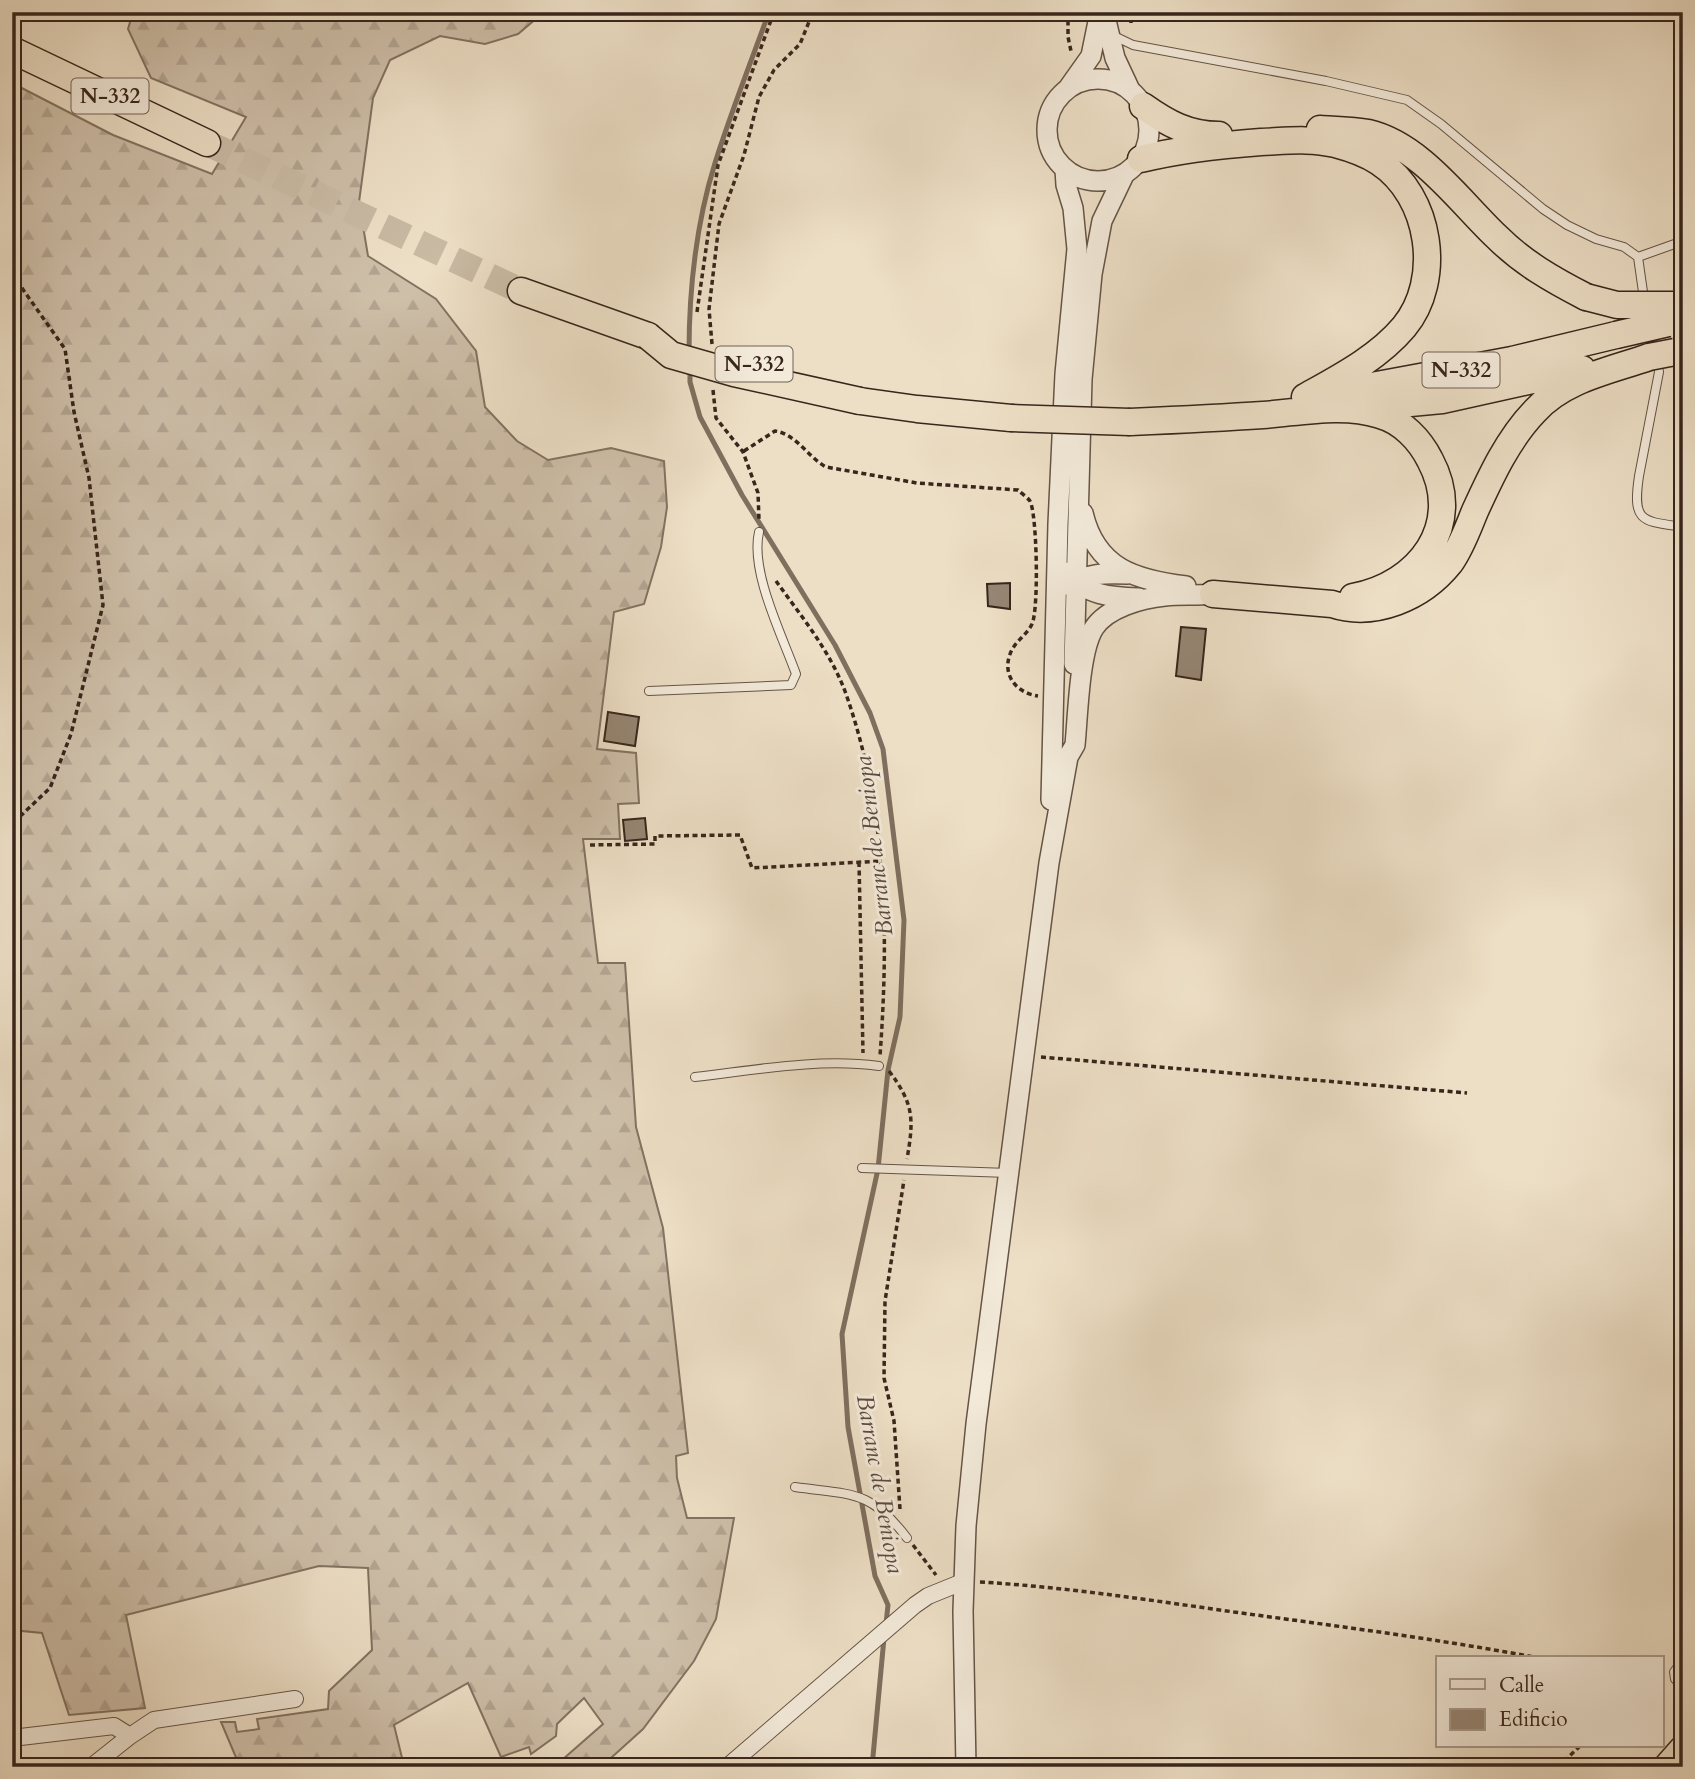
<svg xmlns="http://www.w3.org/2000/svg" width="1695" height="1779" font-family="Cardo,serif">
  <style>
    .forest { fill: url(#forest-firs); stroke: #837262; stroke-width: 2 }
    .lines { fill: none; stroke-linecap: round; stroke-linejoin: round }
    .stream { stroke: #7f6f5f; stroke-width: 5 }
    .building { fill: #968674; stroke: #38251c; stroke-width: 2 }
    .trunk-tunnel { stroke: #c9baa4; stroke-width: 26; stroke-dasharray: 26 13; stroke-linecap: butt }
    .service-casing { stroke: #655446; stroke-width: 10 }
    .minor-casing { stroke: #655446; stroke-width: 18 }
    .tertiary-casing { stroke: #655446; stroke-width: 22 }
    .trunk-casing { stroke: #38251c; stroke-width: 29 }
    .motorway-casing { stroke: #38251c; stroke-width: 31 }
    .path { stroke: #38251c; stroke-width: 3.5; stroke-dasharray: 5 3.5; stroke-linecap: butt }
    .service { stroke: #f3eada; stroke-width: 8 }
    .minor { stroke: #f3eada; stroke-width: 16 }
    .tertiary { stroke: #f3eada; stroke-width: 19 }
    .trunk { stroke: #eddfc6; stroke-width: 26 }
    .motorway { stroke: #eddfc6; stroke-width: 28 }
    .trunk-bridge-casing { stroke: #38251c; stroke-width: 29; stroke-linecap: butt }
    .trunk-bridge { stroke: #eddfc6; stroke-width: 26 }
    .labels { text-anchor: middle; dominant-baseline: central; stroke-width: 6; stroke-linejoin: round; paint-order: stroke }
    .shield { fill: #f3eada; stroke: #706055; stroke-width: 2 }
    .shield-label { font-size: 21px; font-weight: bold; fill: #38251c }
    .water-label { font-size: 24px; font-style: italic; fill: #5c4a3e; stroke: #f3eada }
  </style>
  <defs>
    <pattern id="forest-firs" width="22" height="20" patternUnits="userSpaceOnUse" patternTransform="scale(1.75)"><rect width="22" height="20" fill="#cebfa9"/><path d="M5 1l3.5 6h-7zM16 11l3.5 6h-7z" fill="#b2a491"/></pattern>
  </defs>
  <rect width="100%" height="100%" fill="#eddfc6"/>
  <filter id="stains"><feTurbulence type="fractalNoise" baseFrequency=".00286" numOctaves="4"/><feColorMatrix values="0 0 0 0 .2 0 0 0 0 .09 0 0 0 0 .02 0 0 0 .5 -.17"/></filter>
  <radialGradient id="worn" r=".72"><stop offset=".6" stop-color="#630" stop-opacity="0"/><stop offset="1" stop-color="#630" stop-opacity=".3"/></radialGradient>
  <!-- forest -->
  <path class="forest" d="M133,12H544L518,34L485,44L440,36L390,60L373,98L359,202L368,256L436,299L476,351L485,407L517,441L548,460L611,448L664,461L667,507L661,547L644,604L614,612L597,749L636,753L639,803L618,804L620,839H583L598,963H625L636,1127L663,1228L688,1453L676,1456L677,1478L687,1518H734L716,1619L694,1661L643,1729L601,1767H554L603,1724L584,1698L557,1724L556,1736L531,1754L529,1747L501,1757L468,1683L394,1725L403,1762L392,1767H240L221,1722H235L237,1732L259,1729L257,1719L328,1709L329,1691L372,1650L368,1568L319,1566L126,1615L145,1708L69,1715L42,1633L12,1630V83L113,135L212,174L246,117L151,78L128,29Z"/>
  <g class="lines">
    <!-- stream -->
    <path class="stream" d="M689,353C689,290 696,224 715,163C731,112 751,62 769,12
      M690,370V382L700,417L742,495L835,645L870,713L883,749L904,920L900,1017L888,1070L878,1169L842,1334L848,1427L875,1576L888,1605L886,1624
      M872,1767L884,1638"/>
  </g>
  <!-- building -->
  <path class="building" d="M1010,583V609L988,606L987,584Z
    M1181,627L1206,629L1201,680L1176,676Z
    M608,712L639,717L635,746L604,741Z
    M645,818L647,839L625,841L623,820Z"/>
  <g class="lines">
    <!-- trunk-tunnel -->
    <path class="trunk-tunnel" d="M207,143L521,291"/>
    <!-- service casing -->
    <g class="service-casing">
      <path id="service" d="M1112,35L1133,45L1326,81L1407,100L1441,124L1543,209L1567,225L1596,239L1624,247L1638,257L1644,299
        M1638,257L1683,241
        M1657,360L1659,372L1639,476C1632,523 1642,521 1683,527
        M649,691L791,685L796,674C782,635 750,572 759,532
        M695,1077C756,1070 818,1058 879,1066
        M862,1168L1009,1173
        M795,1487C851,1495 870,1489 907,1538
        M1683,1660L1674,1672L1675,1679L1683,1687"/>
    </g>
    <!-- minor casing -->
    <g class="minor-casing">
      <path id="minor" d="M130,1736L154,1720L295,1699
        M12,1738L114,1726L130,1736L91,1767
        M727,1767L915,1605L928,1596L965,1581"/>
    </g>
    <!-- tertiary casing -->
    <g class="tertiary-casing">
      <path id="tertiary" d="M1104,12L1115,58L1130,90
        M1047 130a51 51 0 1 1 102 0a51 51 0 1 1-102 0Z
        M1069,87L1091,56L1100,12
        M1083,513C1096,569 1136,580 1186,586
        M1069,572C1084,596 1113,597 1139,598
        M1068,585C1088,573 1105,573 1128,574
        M1074,664L1082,379L1092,274L1102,221L1124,175
        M1051,800L1058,524L1065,374L1077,249L1073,208L1066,185L1065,169
        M966,1767L963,1611L966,1526L976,1424L1049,863L1068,757L1075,745C1078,715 1079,652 1094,628C1107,608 1142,598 1165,596C1181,594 1197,596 1213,594"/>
    </g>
    <!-- trunk casing -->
    <g class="trunk-casing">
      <path id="trunk" d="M12,50L207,143
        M1143,106C1167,123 1188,135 1219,135
        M1320,129C1336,130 1353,130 1368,133C1420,145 1460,202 1497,237C1523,263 1553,280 1586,297
        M1141,159C1181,149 1220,145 1261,142C1286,141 1311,138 1335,144C1350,148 1367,154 1379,162C1431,196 1443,280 1404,327C1378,358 1339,378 1305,397
        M521,291L648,336
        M1323,395L1512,360L1616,335
        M860,401L917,409L1011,418
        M1368,407L1442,400L1582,369
        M1130,422C1175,420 1219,418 1263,415C1302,412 1343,403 1380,415C1402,421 1420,440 1430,460C1465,525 1419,585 1353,597
        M1213,594L1332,604C1374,618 1422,598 1450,563C1461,548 1468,528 1475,511C1491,476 1508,439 1535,411C1564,379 1609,371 1649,357"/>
    </g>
    <!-- motorway casing -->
    <g class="motorway-casing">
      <path id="motorway" d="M1668,1767L1683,1750"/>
    </g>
    <!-- path -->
    <path class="path" d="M1068,12V37L1071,51
      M1131,12V23
      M12,274L65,349L74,412L89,478L103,605L71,734L50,788L12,824
      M697,312L718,165L774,12
      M712,344L709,309L719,224L744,155L759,97L774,70L800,44L813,12
      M713,390L716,418L743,452L758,493L759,520
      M744,451L775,431C796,434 808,457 826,467L917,483L1018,490C1021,493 1027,497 1030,501C1037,514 1039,609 1032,624C1027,635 1014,642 1010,654C1002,676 1017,693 1038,696
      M776,581C801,616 831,652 846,694C887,811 889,933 880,1056
      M590,845L655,844V836L740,835L752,868L882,861
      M859,862L863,1053
      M1041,1057L1467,1093
      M889,1071C914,1104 914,1119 907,1159
      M900,1509L894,1421L884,1378L885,1301L904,1180
      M913,1545L936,1575
      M980,1582C1065,1587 1149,1600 1234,1612C1336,1626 1438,1639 1539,1658
      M1558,1767L1580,1746"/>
    <!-- service -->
    <use href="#service" class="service"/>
    <!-- minor -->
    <use href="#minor" class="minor"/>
    <!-- tertiary -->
    <use href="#tertiary" class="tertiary"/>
    <!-- trunk -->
    <use href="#trunk" class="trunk"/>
    <!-- motorway -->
    <use href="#motorway" class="motorway"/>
    <!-- trunk-bridge casing -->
    <g class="trunk-bridge-casing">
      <path id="trunk-bridge" d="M1586,297L1617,305H1683
        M1616,335L1668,323
        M648,336L671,355L734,373L860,401
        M1649,357L1675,352
        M1011,418L1130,422"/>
    </g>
    <!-- trunk-bridge -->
    <use href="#trunk-bridge" class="trunk-bridge"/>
  </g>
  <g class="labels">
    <!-- shield labels -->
    <g class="shield">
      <rect x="71.5" y="78.5" width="77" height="35" rx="5"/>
      <rect x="715.5" y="346.5" width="77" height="35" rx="5"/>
      <rect x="1422.5" y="352.5" width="77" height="35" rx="5"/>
    </g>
    <g class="shield-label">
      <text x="110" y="96">N-332</text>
      <text x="754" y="364">N-332</text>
      <text x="1461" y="370">N-332</text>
    </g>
    <!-- water labels -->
    <g class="water-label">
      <text transform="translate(874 846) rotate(-97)">Barranc de Beniopa</text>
      <text transform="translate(880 1484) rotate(80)">Barranc de Beniopa</text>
    </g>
  </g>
  <!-- margin -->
  <rect width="1695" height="1779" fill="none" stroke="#eddfc6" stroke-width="42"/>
  <rect x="14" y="14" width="1667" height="1751" fill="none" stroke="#38251c" stroke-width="3.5"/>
  <rect x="21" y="21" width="1653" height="1737" fill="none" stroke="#38251c" stroke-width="2"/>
  <!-- legend -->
  <rect x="1436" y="1656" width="228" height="91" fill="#f3eada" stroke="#a89b8e" stroke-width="2"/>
  <rect x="1450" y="1679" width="35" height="10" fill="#f3eada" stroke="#a89b8e" stroke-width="2"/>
  <text x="1499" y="1692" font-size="21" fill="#38251c">Calle</text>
  <rect x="1450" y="1709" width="35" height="21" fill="#968674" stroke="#a89b8e" stroke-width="2"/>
  <text x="1499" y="1726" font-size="21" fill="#38251c">Edificio</text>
  <rect width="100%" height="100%" filter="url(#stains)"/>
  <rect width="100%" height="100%" fill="url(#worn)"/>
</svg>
